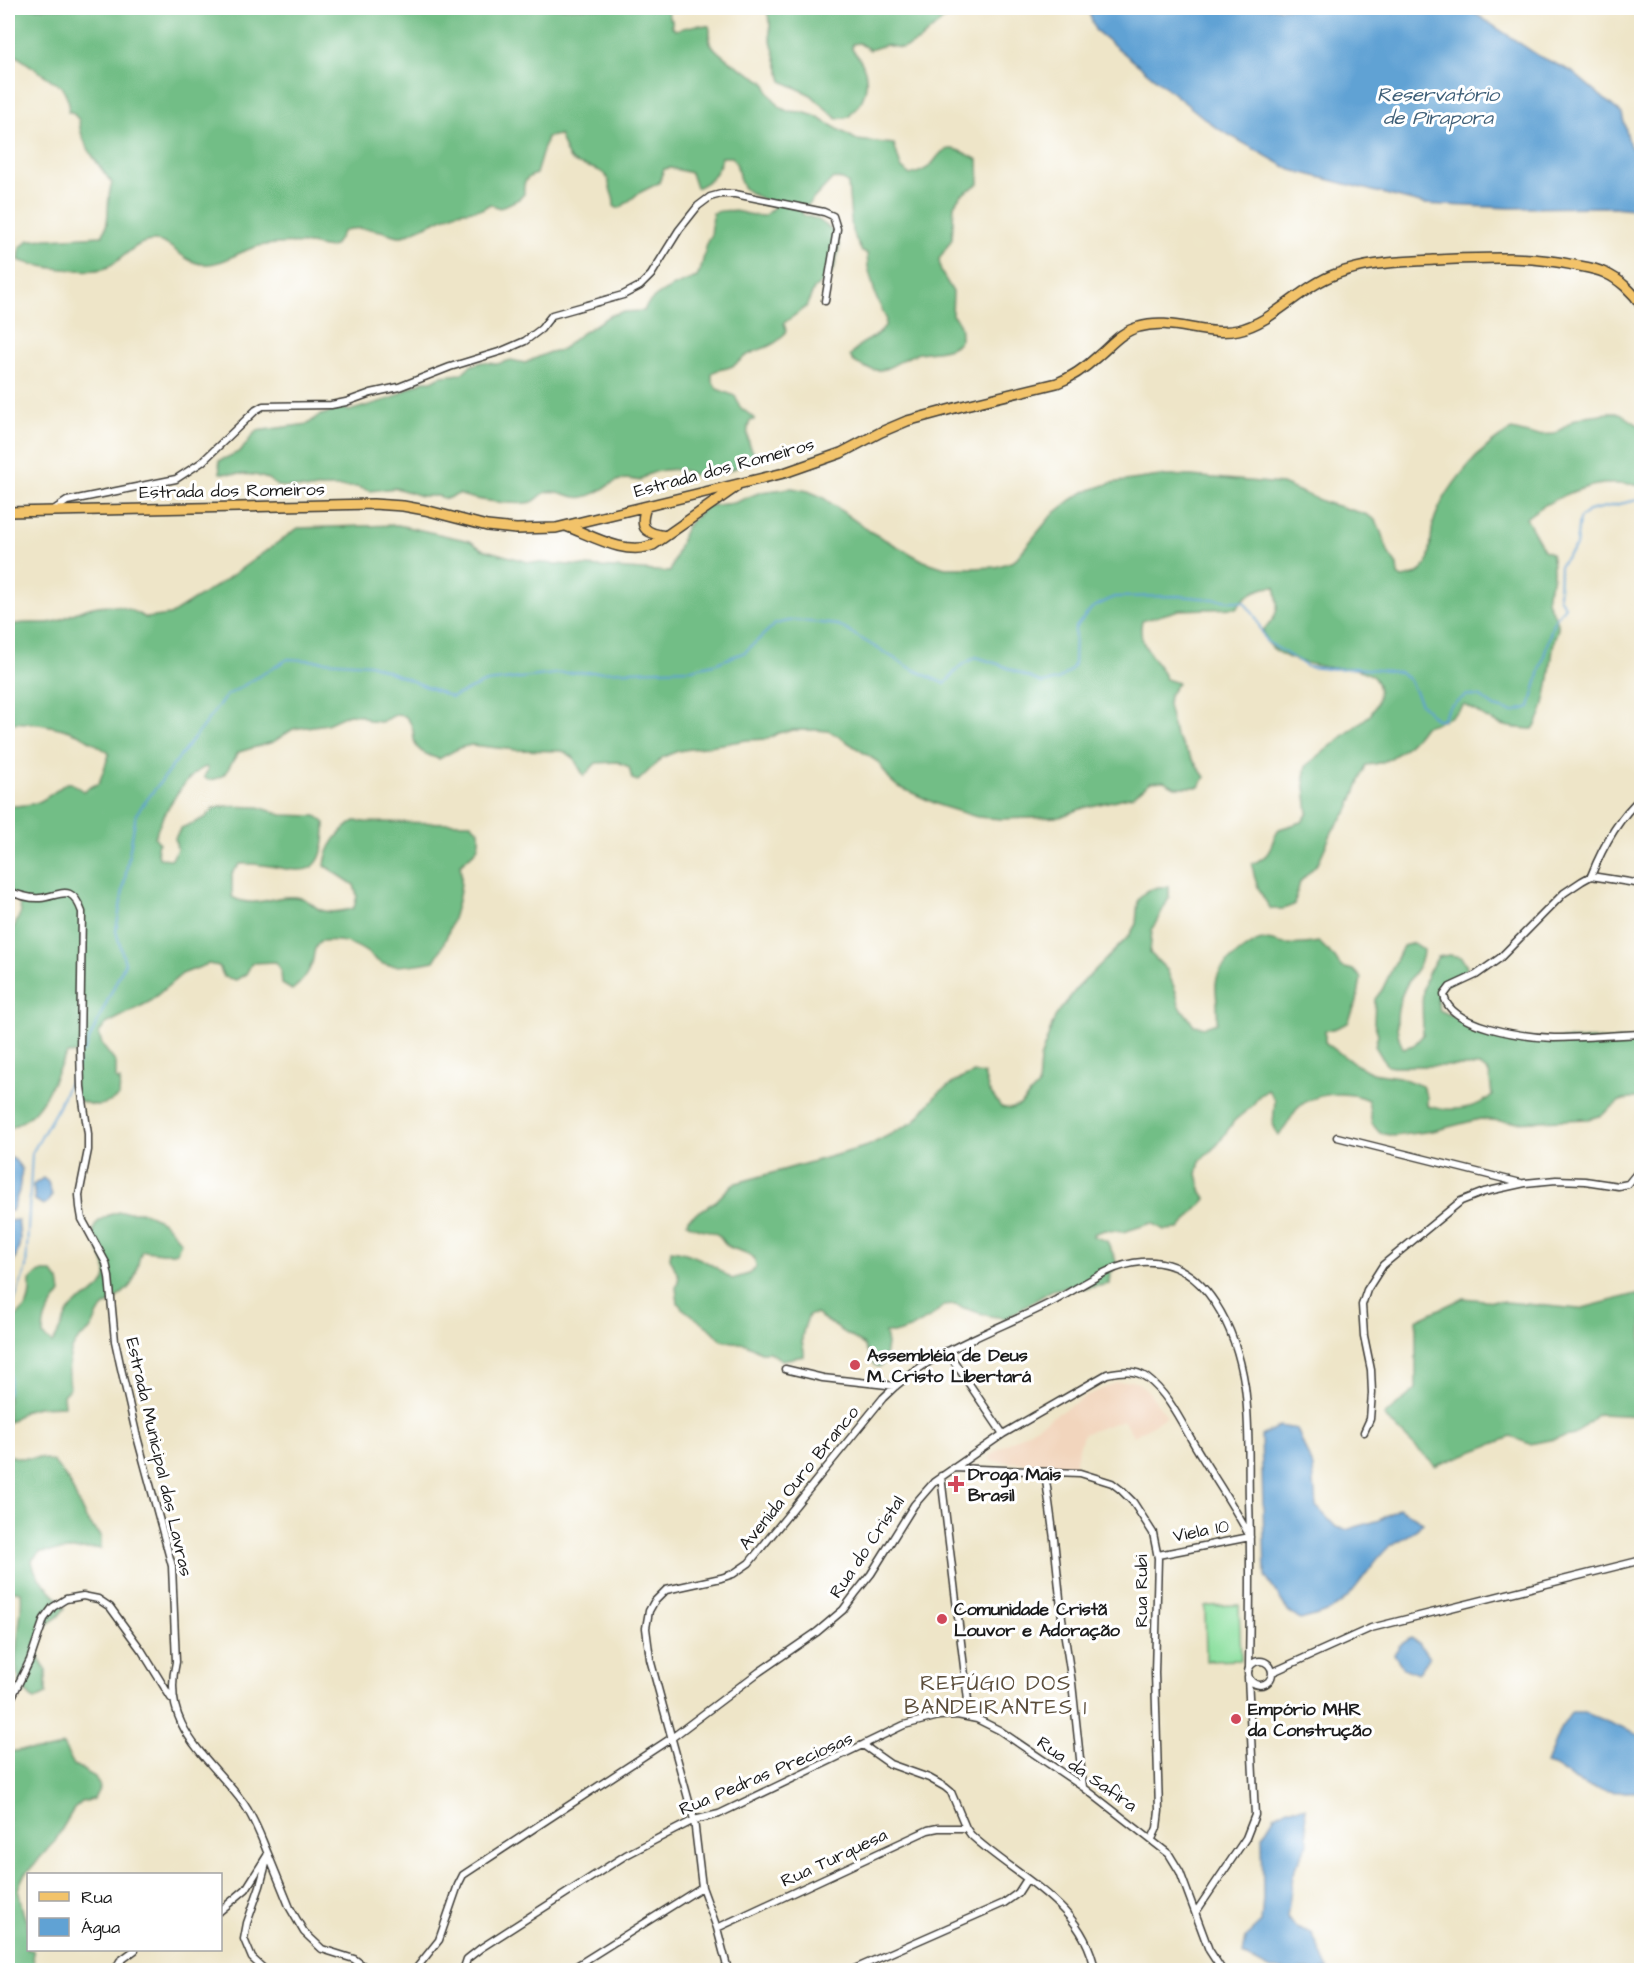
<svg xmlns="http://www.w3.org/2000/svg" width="1649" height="1978" font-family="'Architects Daughter',sans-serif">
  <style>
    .built { fill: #f2d5bd }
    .green { fill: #8ee0a0; stroke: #557e5e; stroke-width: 1.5 }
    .forest { fill: #72be86; stroke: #476d51; stroke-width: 1.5 }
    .water { fill: #60a2d4; stroke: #3e5f78; stroke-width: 1.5 }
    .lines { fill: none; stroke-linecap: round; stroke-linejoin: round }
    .stream { stroke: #60a2d4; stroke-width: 2 }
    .street-casing { stroke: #3c3a36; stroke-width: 9 }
    .primary-casing { stroke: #3c3a36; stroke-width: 12 }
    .street { stroke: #fff; stroke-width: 6 }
    .primary { stroke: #f2c36a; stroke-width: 9 }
    .poi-dot { fill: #d1495b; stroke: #fff; stroke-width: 2 }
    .labels { text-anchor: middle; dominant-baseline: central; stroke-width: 6; stroke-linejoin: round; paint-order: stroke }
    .street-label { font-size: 18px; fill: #1c1c1c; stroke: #fff }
    .poi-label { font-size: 18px; font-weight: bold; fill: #1c1c1c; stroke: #fff; text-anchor: start }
    .water-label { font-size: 20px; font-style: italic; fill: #3e5f78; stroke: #fff }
    .quarter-label { font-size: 21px; letter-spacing: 1.5px; fill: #5b4d3a; stroke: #fff }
  </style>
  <rect width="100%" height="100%" fill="#fff"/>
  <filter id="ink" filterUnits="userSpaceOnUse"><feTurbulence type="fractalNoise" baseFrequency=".0167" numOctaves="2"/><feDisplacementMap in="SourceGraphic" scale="12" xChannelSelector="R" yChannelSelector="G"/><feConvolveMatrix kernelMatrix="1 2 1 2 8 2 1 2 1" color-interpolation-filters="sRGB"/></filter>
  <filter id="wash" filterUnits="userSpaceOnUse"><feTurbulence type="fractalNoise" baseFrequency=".008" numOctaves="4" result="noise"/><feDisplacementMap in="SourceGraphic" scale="24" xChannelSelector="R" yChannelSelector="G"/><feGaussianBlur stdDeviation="1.35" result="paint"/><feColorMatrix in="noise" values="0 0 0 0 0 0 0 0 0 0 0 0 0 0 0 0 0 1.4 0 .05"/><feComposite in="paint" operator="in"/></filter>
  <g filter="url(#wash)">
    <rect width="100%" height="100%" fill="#eee5c8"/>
    <!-- built -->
    <path class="built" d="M1131,1381L1138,1383L1148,1391L1167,1416L1134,1436L1123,1420L1083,1434L1074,1466L991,1461L990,1457L994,1452L1085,1397L1116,1383Z"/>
    <!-- green -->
    <path class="green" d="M1239,1605L1241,1660L1206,1661L1205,1606Z"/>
    <!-- forest -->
    <path class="forest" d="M8,8H668L669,18L672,20V26L675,30L697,25L709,26C712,32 707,39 711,44C722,59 748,72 763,81L767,86L768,92L780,107L787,111L802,112L815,116L857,140L894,144L901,167L910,175C917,173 925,171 931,165C939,156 942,146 957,150C964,152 972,157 978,160L979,183L960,196L954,205L952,239L939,259L941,272L953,292L952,315C961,322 961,328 961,339C951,355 927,349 913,355C892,363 885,378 860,365C855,363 853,362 850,356L861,344L877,335L885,326L886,318L876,297L868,267L867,253L862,252L852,231L848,184L843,180L833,178L801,212L805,216L817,219L827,226L836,234L840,246L834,269L827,278L814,289L806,307L784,323L786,331C778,347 759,348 746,356C740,360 736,365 730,367C723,370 717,369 712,373V380L717,389L735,396L740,407L754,418V420L750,421C745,433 748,446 756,456C746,466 715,477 700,477C695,477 693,474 688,472C674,467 649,470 640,481C610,474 610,491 584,497C572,500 560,489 548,492C541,493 538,500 532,502C518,506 472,500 459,494L446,499L438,496H421L396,488L370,491L357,487H323L311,489L277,486L268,479L255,475L220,473L219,461L241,451L256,431L308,424L318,416L343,408L349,411L393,398L413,386L424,381H432L441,376L461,374L470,366L482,362L497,364L511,360L525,363L550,352L561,350L579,335L609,316L621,312L644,311C649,294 681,283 697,277L701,268L708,239L711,237L713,213C733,206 744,216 764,216L775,206C766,198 752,197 744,188C736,179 741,166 732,157H722C718,174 712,181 696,188L691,173L671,168L664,169L659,183L639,193L620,208H617L614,206C614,195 612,197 610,188C609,187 609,180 608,179C600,165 582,169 571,160C565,155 563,142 559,135L547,137L536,174C524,178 523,183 524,194L519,199L500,208L490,204L482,209L457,212L403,236C395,237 389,233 381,231C372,229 359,228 350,229C338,230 340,244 331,247C323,249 316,244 309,244C293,243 274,243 259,246C240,250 222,266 203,264C183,263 171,241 155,241C135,240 124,259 108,267C94,275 34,267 19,260L20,248L29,240L102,236C112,219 105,200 112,183C99,166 79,141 79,120L72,112H68L69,103L63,88L8,50Z
      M762,8H965L944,19L919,41L907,47L901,48L885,45L870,50L859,43L852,44V49C866,64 871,82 861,102C858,108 852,111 849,117L837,119L811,95L782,81L770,37V23L767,11Z
      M1609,413H1620L1641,427V484C1629,485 1616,483 1604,484C1580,486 1544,503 1526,518L1544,550L1551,553C1553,562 1554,572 1552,581C1551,585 1547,590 1547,594C1545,606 1556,613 1558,624C1559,631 1555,636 1554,642C1550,667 1548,709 1533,729C1519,728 1506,728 1494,722C1483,718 1475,709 1464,705C1452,718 1441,722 1424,726C1411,745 1390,765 1366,765L1349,809L1333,830L1318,863L1300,882L1294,905L1283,909H1271C1260,895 1254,882 1252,864C1276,853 1267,847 1279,829L1302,822L1308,813L1304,778L1306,766L1371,714C1383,694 1383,674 1355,669C1348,667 1340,669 1332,668C1313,665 1280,660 1268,643C1265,640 1264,635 1263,630C1278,618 1280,605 1275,587C1260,587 1245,594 1237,608L1179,610L1142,621C1136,646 1156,657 1166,679L1178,683L1169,695L1168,705L1175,735L1205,777L1199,787H1175L1164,781L1151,782L1133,796L1083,808L1060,817L1001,819L977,817L941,806L897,786L890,780L878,762L838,736L828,731L816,730H793L778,733L768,739L747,740L678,751L663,757L638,781L632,779L629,767L618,762L596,763L584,776L573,757L563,751L516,750L471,745L459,748L439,759C399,747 424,735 405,716L395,715L381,722L370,721L360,715L349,714L327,724L293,729L273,742L239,752C227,766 229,779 208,780L204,777L208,769L206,767C185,774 161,816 155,837L159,843L157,846L159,858L172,859L177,849L175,838L181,828L205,818L213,809L224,806L259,807L282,815L316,816L325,823C326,899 283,859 240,864L232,873V897C257,911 276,892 301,898C310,900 313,907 321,910C331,914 344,911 354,908L357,896L354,885L325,866C326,847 339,831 355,821L365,822L471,823L479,831C481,852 473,852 460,865C466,888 448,941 434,961C421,964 396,968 383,964C378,962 372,957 368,953C351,942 340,939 320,941C312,951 315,953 312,963C308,975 301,983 292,990L282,984L281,972L276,962L252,963L246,974L236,980L224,977L219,966L208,964L182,974L149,1002L106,1024L99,1033L102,1045L116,1063V1080H120L119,1096C104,1108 93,1107 76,1099C71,1083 78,1070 79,1053L67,1054C54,1074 49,1098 31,1115C25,1121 15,1125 8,1130V940L21,912L18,898L8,897V806C39,806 43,801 66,783H71L83,791L99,783L109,755L108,752C100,748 95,743 87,739C69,727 29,721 8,723V626C23,620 38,625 54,622C61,620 68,616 75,613C102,601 122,603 146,618L170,615L224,581L298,528L398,525L470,541L482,549L528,562L670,572L686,527L706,506L734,503L761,492L792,488L808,491L822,497L871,532L924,561L945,568H972L996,567L1014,561L1052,515L1071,500L1084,492L1111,483L1160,476H1191L1282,484L1324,502L1365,514L1374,519L1378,524L1389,554L1397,565L1398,575L1402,578C1411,577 1421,573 1426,565C1432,555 1430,537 1433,524C1442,491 1482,444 1512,430L1532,435L1555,434L1574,420L1586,416Z
      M1158,887H1169V898L1152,930L1150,953L1167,970L1176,992L1179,1005L1194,1025L1205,1027L1217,1023C1220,984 1203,978 1243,950C1249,946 1256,940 1264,940C1271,939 1279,944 1287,944C1297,945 1309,944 1319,942L1335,958L1341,967L1353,970L1361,978L1357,1001L1348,1023L1336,1028L1325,1031V1042L1353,1063L1372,1073L1399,1077L1422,1086L1427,1097V1106C1448,1112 1477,1110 1492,1095L1489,1073L1480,1066H1387L1375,1046L1378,1034L1374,1023L1375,999L1382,990L1403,946L1414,943L1423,949C1423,963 1418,967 1410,979C1397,999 1392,1026 1403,1048L1414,1045L1423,1035C1423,1003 1417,985 1438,957L1449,955L1461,957L1467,967L1460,976L1440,988L1437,1000L1439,1010L1490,1033L1511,1038L1641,1041V1097L1620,1101L1602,1115L1589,1119L1512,1122L1480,1119L1433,1131L1394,1136L1380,1133L1372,1124L1368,1100C1348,1090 1313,1092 1297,1109C1289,1118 1289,1126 1278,1135L1273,1124L1275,1100L1268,1090L1259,1096L1252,1106L1234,1121L1218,1144L1200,1161L1197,1174L1202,1193L1206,1199L1179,1229L1164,1230L1152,1223L1123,1232L1105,1230L1093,1234V1236L1107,1241C1113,1256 1122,1262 1110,1274L1109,1284L1088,1288L1067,1287L1052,1290L1007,1318L989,1316L955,1305L943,1306L931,1317L912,1328L898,1333H885L887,1345L884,1363L879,1367L874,1365L864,1345L816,1314L809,1315C806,1322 802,1332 802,1340C802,1347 805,1349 804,1356L782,1360L769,1352H761L746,1344L721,1340L713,1331L682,1308L678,1303L676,1288L679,1277L670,1258L671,1250C693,1252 715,1266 732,1279L749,1274L756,1267C756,1251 739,1253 728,1246C724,1243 722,1238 718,1235C708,1228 696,1231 687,1223L688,1219L716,1201L733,1184L868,1146L914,1122L938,1093L958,1080L974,1073L984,1074L989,1091L1001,1107L1010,1109L1020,1105L1038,1086L1040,1059L1055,1017L1077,988L1129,936L1136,924L1138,900L1146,891Z
      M119,1212H144L165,1223L181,1242L177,1252C164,1256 155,1251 142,1251C136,1263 139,1275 130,1286C122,1296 110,1301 101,1310C96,1315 95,1324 90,1330C87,1334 82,1336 79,1339C66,1352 68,1371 70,1388L63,1395L64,1406L38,1407L26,1410L8,1423V1330C12,1317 17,1317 25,1308C31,1301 30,1288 30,1280L40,1272H52L59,1281L61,1293C49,1310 43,1315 43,1336L52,1343C60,1333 62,1320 70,1310C79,1297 103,1295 106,1275C108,1252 69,1225 119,1212Z
      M1636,1294L1642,1298L1641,1416L1598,1414L1574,1435L1530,1444L1511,1437L1435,1466L1384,1416L1416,1389V1320L1463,1298L1579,1309Z
      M8,1455L19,1458H42L54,1462L69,1482L86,1519L101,1537V1548L40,1552L32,1560C35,1583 55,1590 65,1608L58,1617L47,1624L40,1635L39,1659L46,1670V1694L34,1700C0,1673 25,1628 21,1592L8,1590Z
      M63,1745L74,1765L95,1777L100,1787L94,1799L82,1802L73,1810L55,1841L23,1877L18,1889L23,1912L28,1926V1950H33L34,1970H8V1753C27,1745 40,1757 63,1745Z"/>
    <!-- water -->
    <path class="water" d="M1090,8H1467L1539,56L1571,71L1622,114L1630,146L1641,157V210L1613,207L1510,208L1424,204L1291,170L1215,127L1095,30L1088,10Z
      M8,1156L15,1160L22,1169L19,1191L12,1211H8Z
      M43,1178L48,1182L52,1195L47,1203L43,1205L35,1200L33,1185Z
      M18,1220C22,1244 20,1251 8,1271V1221Z
      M1279,1426L1297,1429L1313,1468L1316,1506L1336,1527L1346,1530L1359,1526L1380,1520L1399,1508L1423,1522C1414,1535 1401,1538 1389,1547C1372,1561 1354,1596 1336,1607C1325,1614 1312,1617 1300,1620L1288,1611L1265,1576L1261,1436Z
      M1411,1638L1419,1643L1429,1658L1418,1674L1403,1668L1394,1654L1400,1645Z
      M1571,1713H1586L1641,1736V1791C1619,1794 1591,1791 1571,1778C1562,1771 1558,1767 1546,1764L1560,1729Z
      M1288,1808H1305L1308,1844L1294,1869L1287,1918L1296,1927L1312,1933L1328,1970H1271L1243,1955L1246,1937L1261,1923L1263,1897L1262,1836L1275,1815Z"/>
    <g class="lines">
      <!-- stream -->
      <path class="stream" d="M83,1053L125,963L116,931L136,814L226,696L288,659L370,664L452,697L486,682L563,673L692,669L714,664L745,652L775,624L794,620L838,625L914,670L945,684L959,667L976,657L1001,665L1042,683L1058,680L1070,671L1074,665L1075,628L1092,608L1114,597L1179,596L1244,602L1255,616L1266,641L1308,667L1329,669L1357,668L1399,672L1409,679L1421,704L1436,719H1442L1450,706L1467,695L1481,697L1494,707L1513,712L1530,707L1553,623L1565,606L1559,597L1560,565L1576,546L1579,519L1588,511L1642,499
        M8,1319L26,1268L32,1153L56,1111L78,1063
        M8,1365L10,1378L8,1394"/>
    </g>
  </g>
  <g filter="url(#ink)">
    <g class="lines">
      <!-- street casing -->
      <g class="street-casing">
        <path id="street" d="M52,511L67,501L176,479L202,462L256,410L263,406L331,405L346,402L371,393L399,387L450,367L502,351L525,341L541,329L552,315L623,295L640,286L651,275L679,230L698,206L710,197L721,194H735L824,212L833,216L837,229L825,301
          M1591,876C1603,846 1618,818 1642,797
          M1642,884L1591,876L1582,881L1564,893L1500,958L1476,975L1450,987L1444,995C1449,1028 1526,1037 1554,1038C1583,1038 1612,1035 1642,1034
          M8,891C18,895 29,899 40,898C61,896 71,882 82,912L80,1048L81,1087L88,1134V1150L79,1195L80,1207L82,1219L106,1263L109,1277L115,1341L120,1364L136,1433L172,1566L176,1662C160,1728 210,1757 244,1804C255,1820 261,1837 268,1854L246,1889L220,1911
          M1337,1137L1521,1183
          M947,1351L1003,1434
          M785,1369L823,1378L896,1386
          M1364,1432L1370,1419L1372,1393L1371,1370L1364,1336L1362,1305L1367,1290L1383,1265L1461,1201L1484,1192L1525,1183L1556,1180L1585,1181L1618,1186L1628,1184L1642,1167
          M953,1468L1080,1473L1112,1483L1121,1490L1133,1502L1153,1533L1158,1558L1155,1673L1159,1811L1157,1828L1152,1839
          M1045,1473L1054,1539L1062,1618L1072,1683L1083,1787
          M941,1476L970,1717
          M1248 1673a12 12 0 1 1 24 0a12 12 0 1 1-24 0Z
          M1273,1672L1371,1628L1642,1560
          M11,1699L30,1660L44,1619L53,1607L66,1599L83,1596L98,1599L110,1607L142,1651L171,1698
          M863,1745L890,1764L929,1778L945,1787L951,1792L966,1828L971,1835C1016,1877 1083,1903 1095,1970
          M268,1854L290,1908L304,1932L322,1949L354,1959L369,1970
          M1196,1912L1246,1838L1255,1815L1248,1677
          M717,1928L928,1830L938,1828H966
          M115,1970L120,1961L135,1950
          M265,1970L252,1958L244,1939L247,1923L260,1886L267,1860
          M415,1970L439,1940L458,1885L463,1875L673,1737L759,1672L817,1632L843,1610L855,1594L871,1574L914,1505L934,1482L1003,1434L1107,1374C1121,1371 1135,1369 1147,1378C1171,1396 1184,1429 1200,1454C1217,1482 1235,1508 1250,1537L1158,1555
          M465,1970L464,1968L467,1959L481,1948L626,1855L694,1820L719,1814L904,1725L939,1716L957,1715L977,1719L999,1730L1083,1787L1169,1854L1180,1872L1209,1950L1222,1970
          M570,1970L702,1887
          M728,1970L717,1928L702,1887L694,1820L650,1659L646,1628L649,1611L654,1602L666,1590L721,1578L733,1574L749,1563L883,1398C931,1349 997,1331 1056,1300C1083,1285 1111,1264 1142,1262C1208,1258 1237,1334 1245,1387C1250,1424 1248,1463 1249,1500C1251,1556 1250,1612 1249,1668
          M852,1970L1004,1903L1018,1893L1027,1879
          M914,1970H949"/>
      </g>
      <!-- primary casing -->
      <g class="primary-casing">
        <path id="primary" d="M646,507C639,528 644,533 666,536
          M8,512L373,504L403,506L425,510L487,526L516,529L556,528L784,473L841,453L881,432L907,421L966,405L1057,383C1073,377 1086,367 1098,356C1111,345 1122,331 1139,327C1171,317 1205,337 1238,330C1274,322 1300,287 1336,274C1367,262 1401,262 1434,260C1482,258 1527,255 1574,265C1584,267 1595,268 1605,273C1619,279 1633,292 1642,306
          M566,526C593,536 625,556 653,545L736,487"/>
      </g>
      <!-- street -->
      <use href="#street" class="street"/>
      <!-- primary -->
      <use href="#primary" class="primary"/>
    </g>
  </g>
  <!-- markers -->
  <g class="poi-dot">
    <circle cx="855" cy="1365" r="6"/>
    <path d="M953 1475h6v6h6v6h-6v6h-6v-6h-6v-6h6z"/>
    <circle cx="942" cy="1619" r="6"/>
    <circle cx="1236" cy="1719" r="6"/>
  </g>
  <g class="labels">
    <!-- street labels -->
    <g class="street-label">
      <text transform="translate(724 468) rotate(-15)">Estrada dos Romeiros</text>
      <text transform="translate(232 491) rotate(-1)">Estrada dos Romeiros</text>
      <text transform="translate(159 1457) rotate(77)">Estrada Municipal das Lavras</text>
      <text transform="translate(799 1478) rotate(-51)">Avenida Ouro Branco</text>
      <text transform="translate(1201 1531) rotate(-11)">Viela 10</text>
      <text transform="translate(867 1547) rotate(-56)">Rua do Cristal</text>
      <text transform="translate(1141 1591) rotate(-90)">Rua Rubi</text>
      <text transform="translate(766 1774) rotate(-23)">Rua Pedras Preciosas</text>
      <text transform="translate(1087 1774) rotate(35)">Rua da Safira</text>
      <text transform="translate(834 1858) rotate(-25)">Rua Turquesa</text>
    </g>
    <!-- poi labels -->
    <g class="poi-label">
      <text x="867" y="1355">Assembléia de Deus<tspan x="867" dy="21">M. Cristo Libertará</tspan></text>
      <text x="968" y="1474">Droga Mais<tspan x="968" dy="21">Brasil</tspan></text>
      <text x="954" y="1609">Comunidade Cristã<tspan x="954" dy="21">Louvor e Adoração</tspan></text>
      <text x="1248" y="1709">Empório MHR<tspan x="1248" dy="21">da Construção</tspan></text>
    </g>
    <!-- water labels -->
    <g class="water-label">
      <text x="1438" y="95">Reservatório<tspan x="1438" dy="23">de Pirapora</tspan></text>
    </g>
    <!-- quarter labels -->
    <g class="quarter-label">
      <text x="996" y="1683">REFÚGIO DOS<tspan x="996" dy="24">BANDEIRANTES 1</tspan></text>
    </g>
  </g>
  <!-- margin -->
  <rect width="1649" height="1978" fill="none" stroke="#fff" stroke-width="30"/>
  <!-- legend -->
  <rect x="27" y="1873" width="195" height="78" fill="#ffffff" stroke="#a4a4a4" stroke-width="1.5"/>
  <rect x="39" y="1892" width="30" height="9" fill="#f2c36a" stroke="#a4a4a4" stroke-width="1.5"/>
  <text x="81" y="1903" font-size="18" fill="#1c1c1c">Rua</text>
  <rect x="39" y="1918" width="30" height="18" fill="#60a2d4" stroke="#a4a4a4" stroke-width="1.5"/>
  <text x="81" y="1933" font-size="18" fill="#1c1c1c">Água</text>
</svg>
